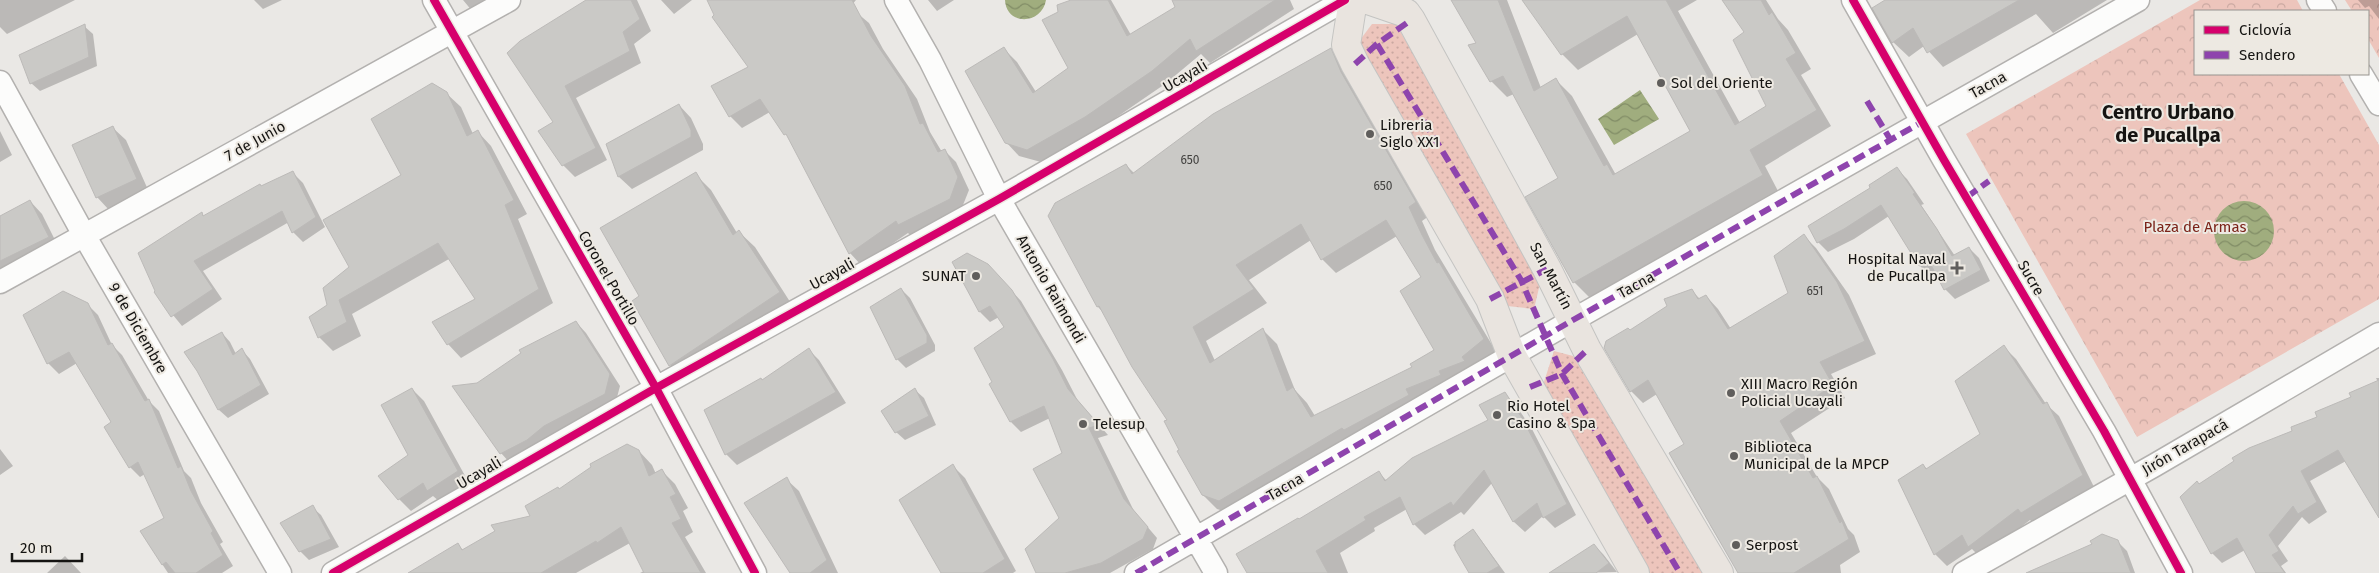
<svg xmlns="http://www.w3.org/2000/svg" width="2379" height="573" font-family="'Fira Sans',sans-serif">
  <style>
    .grass { fill: url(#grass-dots) }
    .park { fill: url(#park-crowns) }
    .water { fill: url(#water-waves) }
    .shadow { fill: #0003; fill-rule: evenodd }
    .building { fill: #cac9c6; stroke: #bcbab8; fill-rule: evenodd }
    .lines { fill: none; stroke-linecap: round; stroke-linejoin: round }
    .minor-casing { stroke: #b3b1af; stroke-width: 25 }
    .major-casing { stroke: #c4c4c2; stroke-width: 30 }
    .minor { stroke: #fcfcfb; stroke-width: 22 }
    .major { stroke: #e9e4df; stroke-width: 28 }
    .quiet { stroke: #8e44ad; stroke-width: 6; stroke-dasharray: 12 6; stroke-linecap: butt }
    .cycleway-casing { stroke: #ede9e2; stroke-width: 11 }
    .cycleway { stroke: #d6006c; stroke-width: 8 }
    .poi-dot { fill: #605e5c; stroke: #ede9e2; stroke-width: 2 }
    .labels { text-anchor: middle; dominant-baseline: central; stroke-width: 4; stroke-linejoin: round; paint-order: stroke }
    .number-label { font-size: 12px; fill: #42413f }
    .street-label { font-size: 15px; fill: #151412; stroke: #ede9e2 }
    .poi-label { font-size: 15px; fill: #151412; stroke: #ede9e2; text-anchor: start }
    .park-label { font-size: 15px; fill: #7b2319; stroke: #ede9e2 }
    .district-label { font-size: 20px; font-weight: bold; fill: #151412; stroke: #ede9e2 }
  </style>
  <defs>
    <pattern id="grass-dots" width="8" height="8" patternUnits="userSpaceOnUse" patternTransform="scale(1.25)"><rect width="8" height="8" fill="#edc5bc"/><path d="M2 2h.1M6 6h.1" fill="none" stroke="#caa8a1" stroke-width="1.8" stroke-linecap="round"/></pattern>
    <pattern id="park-crowns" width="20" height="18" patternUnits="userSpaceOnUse" patternTransform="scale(1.25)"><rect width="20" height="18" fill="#edc5bc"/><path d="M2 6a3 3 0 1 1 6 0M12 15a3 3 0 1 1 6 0" fill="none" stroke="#caa8a1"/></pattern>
    <pattern id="water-waves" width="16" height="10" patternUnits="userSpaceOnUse" patternTransform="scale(1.25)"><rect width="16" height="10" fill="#a0ad7e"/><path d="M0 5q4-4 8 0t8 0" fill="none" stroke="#818c66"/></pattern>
  </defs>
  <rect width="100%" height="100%" fill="#eae8e5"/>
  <!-- grass -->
  <path class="grass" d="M1372,24H1396L1542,275L1534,309L1507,306L1354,48Z
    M1554,351L1573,356L1704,573H1648L1542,388Z"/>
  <!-- park -->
  <path class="park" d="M2200,0H2297L2303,11H2195V74H2339L2379,145V299L2137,437L1966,134Z
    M2345,0H2379V58L2368,39V11H2352Z"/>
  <!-- water -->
  <path class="water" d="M1005,0H1046C1042,25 1006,26 1005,0Z
    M1640,90L1659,119L1614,145L1598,119Z
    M2214 231a30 30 0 1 1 60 0a30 30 0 1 1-60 0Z"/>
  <!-- shadow -->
  <path class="shadow" d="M0,0H75L7,34L0,27Z
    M254,0H282L263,9Z
    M463,0H502L478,18Z
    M588,0H637L651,31L634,44L641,63L576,98L607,160L575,177L563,165L555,122L509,54Z
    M661,0H692L674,14Z
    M708,0H856L850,7L869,23L883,49L917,99L930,132L942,152L944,150L956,162L969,190L961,210L911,236L908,233L861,265L850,253L791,140L770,112L742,128L730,116L750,68L716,16Z
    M928,0H954L937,11Z
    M1074,0H1111L1131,35L1177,8L1173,0H1290L1294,9L1210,63L1201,54L1165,84L1098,130L1041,162L1019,156L1006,142L1004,49L1017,62L1036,92L1070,68L1060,13Z
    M1454,0H1507L1541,88L1556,80L1572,96L1616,175L1691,132L1638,34L1578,70L1562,54L1524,0H1697L1678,11L1740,123L1768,106L1746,32L1723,0H1766L1778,19L1788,30L1811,69L1801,75L1831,126L1765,166L1778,191L1590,298L1574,282L1559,178L1514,94L1507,97L1491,81L1477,43Z
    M1888,0H2107L2053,33L2036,14L1943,67L1924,46L1909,57L1893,42Z
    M2358,0H2379V19L2369,6L2365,8Z
    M84,26L93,34L97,66L40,91L31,83Z
    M1331,50L1345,64L1429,216L1422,221L1435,250L1497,353L1233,514L1217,509L1203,495L1181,450L1169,420L1105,314L1098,307L1050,216L1126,165L1135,174ZM1397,236L1422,277L1436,351L1414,368L1315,416L1307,403L1295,390L1277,344L1263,330L1215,361L1206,341L1267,303L1249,280L1311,240L1322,259L1336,273Z
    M446,93L461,107L473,134L478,132L491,146L527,214L518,219L553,303L461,358L448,344L476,300L449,259L352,314L361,336L333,351L319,337L329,306L402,176Z
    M679,105L691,118L703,144V150L632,189L619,177L607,145Z
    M113,128L126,140L149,192L109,210L97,197Z
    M0,131L12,155L0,162Z
    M1897,169L1907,179L1924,204L1921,205L1955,256L1969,248L1979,258L1990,281L1955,299L1945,289L1936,272L1930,276L1920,266L1889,216L1854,239L1828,252L1818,242L1872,188Z
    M293,173L303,183L325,227L303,242L293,232L289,222L203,271L222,299L182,326L155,293L202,214L204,217Z
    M695,174L711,190L737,233L739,232L755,247L794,308L685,381L670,365L641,297Z
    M30,201L42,214L60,250L0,272V218Z
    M1804,236L1816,248L1849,295L1876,354L1831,374L1845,398L1791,433L1817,477L1829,489L1848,529L1854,535L1860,552L1840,565L1841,573H1739L1710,525L1712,524L1686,445L1657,394L1643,403L1631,391L1630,331L1692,291L1700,299L1706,296L1718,309L1731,329L1790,294Z
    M953,263L998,276L1021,301L1062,370L1078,401L1108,435L1098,438L1134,511L1157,538L1153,549L1110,573H1037L1060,518L1064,453L1050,418L1021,432L1011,422L993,383L1005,327L999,317L990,322L980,312Z
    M901,289L910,298L935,345V351L906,368L897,359Z
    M87,304L98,315L112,345L122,355L149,401L159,411L184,471L191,478L201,503L223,542L220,544L233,566L222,573H168L141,532L166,519L145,474L140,477L130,467L112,423L77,363L59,374L48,363L24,316Z
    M576,322L586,333L620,386L615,405L511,464L501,453L478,384Z
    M222,333L230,342L236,354L242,350L250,359L269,394L228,418L219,410L198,371Z
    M2004,347L2016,359L2046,404L2059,416L2094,487L2034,524L2030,520L1981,558L1972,549L1947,566L1935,554L1923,465L1927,469L1981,435Z
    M809,350L819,360L846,403L737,465L726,454L762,381Z
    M2376,378H2379V507L2346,461L2310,481L2327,512L2309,524L2302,517L2278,546L2288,561L2281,566L2286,573H2255L2257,572L2245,550L2222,563L2212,553L2200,485L2353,398L2378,382Z
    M412,389L424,401L469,483L440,502L433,496L411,511L399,499L409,455Z
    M915,390L924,398L936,425L905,440L896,432Z
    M1505,394L1515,404L1532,429L1576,515L1555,528L1543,516L1525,532L1514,522L1492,483L1464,515L1461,512L1425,535L1414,524L1407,509L1374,528L1375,531L1340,553L1348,573H1249L1379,473L1387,481L1489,420Z
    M0,449L13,466L0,475Z
    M639,451L652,465L656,474L662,471L675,484L688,508L683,511L693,532L685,537L706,573H640L644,571L630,543L576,573H411L458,545L463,550L532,516L560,490Z
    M953,466L965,478L1016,571L1013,573H943Z
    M786,479L799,491L838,573H792Z
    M312,507L321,515L339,547L309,560L300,551Z
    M1473,531L1481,540L1505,573H1470L1453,545Z
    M2117,541L2127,551L2135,573H2034Z
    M1594,546L1603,554L1617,572L1575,573Z
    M65,556L81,573H47Z"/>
  <!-- building -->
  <path class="building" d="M586,0H631L640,19L623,32L630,51L565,86L596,148L562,166L538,131L553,122L507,53L520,41Z
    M707,0H852L871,36L905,86L920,124L923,123L938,152L945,149L958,177L950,199L898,225L896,221L849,254L786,134L784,135L760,99L729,117L711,86L748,67L712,17L714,15Z
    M1071,0H1108L1127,36L1175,7L1172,0H1275L1196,51L1190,39L1152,71L1085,117L1027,150L1005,143L965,71L1004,47L1033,93L1068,68L1042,20L1058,12L1057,5Z
    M1451,0H1498L1534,91L1556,78L1604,166L1607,164L1613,175L1690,131L1627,16L1561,55L1522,0H1666L1735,125L1766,106L1733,40L1744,32L1722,0H1761L1769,15L1772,12L1796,53L1786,59L1817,110L1750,150L1763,175L1573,283L1525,197L1558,178L1503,76L1490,82L1468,45L1476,43Z
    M1885,0H2019L1927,53L1913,28L1892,43L1872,8Z
    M85,24L89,57L30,84L19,55Z
    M1331,48L1341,72L1416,202L1409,207L1422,235L1437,263L1439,262L1484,339L1462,357L1465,361L1439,371L1441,375L1406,389L1409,395L1344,430L1342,428L1219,501L1202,495L1177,451L1179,450L1164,421L1167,420L1132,367L1099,306L1097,307L1048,216L1055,203L1126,164L1132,174L1213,114ZM1386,220L1421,277L1400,291L1434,350L1410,364L1412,367L1311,417L1293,387L1287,391L1263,328L1210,363L1193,327L1254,289L1236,265L1301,224L1321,260Z
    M432,83L447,92L467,136L478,130L514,200L505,205L539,289L447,345L432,322L475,299L438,243L339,300L347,322L318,338L309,317L327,305L323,288L349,267L323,220L401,175L371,119Z
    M679,104L691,130V137L618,177L606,144Z
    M113,126L137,179L96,198L72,145Z
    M1897,167L1915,193L1913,194L1937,229L1952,256L1969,247L1981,270L1944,290L1929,261L1919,266L1881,205L1844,229L1817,243L1808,226L1870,188L1869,185Z
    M293,171L316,217L292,233L282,211L194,261L213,289L171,317L154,292L155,291L138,253L202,212L203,216L260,184L261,186Z
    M696,172L733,235L739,230L780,292L669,366L632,301L639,296L600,228Z
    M30,200L49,237L0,261V216Z
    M1804,234L1837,282L1865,341L1820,362L1833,385L1780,421L1813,478L1817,476L1840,523L1842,521L1849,539L1794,573H1738L1669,453L1684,444L1648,380L1630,392L1604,348L1606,341L1628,328L1630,330L1667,306L1664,299L1692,289L1698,299L1706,295L1728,329L1788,293L1774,256Z
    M967,253L988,264L1012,290L1053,359L1068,389L1099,425L1089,428L1124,499L1148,527L1143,539L1101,563L1065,573H1036L1025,549L1059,518L1033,469L1062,453L1044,406L1010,422L989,384L992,382L974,348L1004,327L990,306L979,312L952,262Z
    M901,288L927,335V343L896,360L870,307Z
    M63,291L88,303L108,345L112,343L145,401L149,399L178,468L181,466L191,491L213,531L211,533L223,555L196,573H175L166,562L162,565L140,531L164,518L138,462L129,468L104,427L111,422L69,352L47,364L23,315Z
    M576,321L610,374L605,394L544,426L527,440L500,454L452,386L477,383L521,353L519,350Z
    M222,332L233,355L242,348L261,385L218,410L197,371L184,352Z
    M2004,345L2043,404L2047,402L2083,475L2021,513L2018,509L1968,547L1962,535L1934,555L1898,480L1923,464L1926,469L1980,434L1955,381Z
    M809,348L836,392L725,455L704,410L761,378L762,380Z
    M2379,380V518L2338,450L2301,471L2317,502L2298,514L2293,506L2269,535L2279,551L2272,555L2285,573H2256L2237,538L2211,554L2180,497L2197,481L2199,484L2234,461L2232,458L2249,448L2292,431L2291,427L2317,417L2315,412L2351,397L2349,393Z
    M412,388L458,471L427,491L423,483L398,500L378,476L408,455L381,405Z
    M915,388L929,416L895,433L881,411Z
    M1505,392L1522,418L1567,504L1543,518L1537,503L1513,522L1484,470L1453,506L1451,502L1413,525L1400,497L1364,517L1366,520L1316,551L1328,573H1247L1236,554L1298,518L1299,519L1379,471L1385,481L1412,458L1488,420L1479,405Z
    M627,444L639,450L649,476L662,469L676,494L670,497L681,519L672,523L701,573H644L621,527L597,543L596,541L541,573H408L458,543L462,550L495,531L491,525L530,516L525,506L558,487L559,489L591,467L590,464Z
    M953,464L1005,559L983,573H941L899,500Z
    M787,477L827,560L810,573H790L744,503Z
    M313,505L331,539L299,552L280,523Z
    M1473,529L1499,566L1487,573H1469L1455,549V542Z
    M2102,534L2118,540L2131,573H2026L2092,544L2090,541Z
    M1594,544L1609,563L1596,573H1549Z"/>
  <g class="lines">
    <!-- minor casing -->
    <g class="minor-casing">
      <path id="minor" d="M434,0L656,388L755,573
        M896,0L930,60L999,199L1216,573
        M1853,0L1944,160L2104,431L2181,573
        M2318,0L2325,11
        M2361,74L2379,104
        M0,82L84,235L280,573
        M0,282L509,0
        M333,573L656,388L999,199L1345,0
        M1136,573L1573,320L2138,0
        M1964,573L2155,465L2379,334"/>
    </g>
    <!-- major casing -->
    <g class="major-casing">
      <path id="major" d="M1353,0L1346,45L1355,64L1490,299L1512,356L1635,573
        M1368,0L1406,13L1411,20L1547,269L1587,350L1719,573"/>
    </g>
    <!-- minor -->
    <use href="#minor" class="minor"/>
    <!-- major -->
    <use href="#major" class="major"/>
    <!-- quiet -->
    <path class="quiet" d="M1377,44L1521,280L1562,374L1680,573
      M1355,64L1377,44L1411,20
      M1867,101L1890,139
      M1967,197L1989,181
      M1490,299L1547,269
      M1530,387L1562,374L1587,350
      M1136,573L1573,320L1922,122"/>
    <!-- cycleway casing -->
    <g class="cycleway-casing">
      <path id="cycleway" d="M434,0L656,388L755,573
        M1853,0L1944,160L2104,431L2181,573
        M333,573L656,388L999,199L1345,0"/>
    </g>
    <!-- cycleway -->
    <use href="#cycleway" class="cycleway"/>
  </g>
  <!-- markers -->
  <g class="poi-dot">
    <circle cx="1661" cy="83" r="5"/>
    <circle cx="1370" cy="134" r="5"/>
    <path d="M1954.5 260.5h5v5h5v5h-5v5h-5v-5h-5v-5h5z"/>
    <circle cx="976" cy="276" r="5"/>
    <circle cx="1731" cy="393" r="5"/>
    <circle cx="1497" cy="415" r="5"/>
    <circle cx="1083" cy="424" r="5"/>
    <circle cx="1734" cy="456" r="5"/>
    <circle cx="1736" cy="545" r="5"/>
  </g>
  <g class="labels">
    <!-- number labels -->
    <g class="number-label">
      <text x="1190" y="160">650</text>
      <text x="1383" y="186">650</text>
      <text x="1815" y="291">651</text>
    </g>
    <!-- street labels -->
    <g class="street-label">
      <text transform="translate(1185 76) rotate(-30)">Ucayali</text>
      <text transform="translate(1988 85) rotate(-29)">Tacna</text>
      <text transform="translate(255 141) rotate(-29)">7 de Junio</text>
      <text transform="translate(832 274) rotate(-29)">Ucayali</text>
      <text transform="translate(1551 276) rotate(62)">San Martín</text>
      <text transform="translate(609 278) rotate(60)">Coronel Portillo</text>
      <text transform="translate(2031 278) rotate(60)">Sucre</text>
      <text transform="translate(1636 285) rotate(-29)">Tacna</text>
      <text transform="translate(1051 289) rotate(60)">Antonio Raimondi</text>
      <text transform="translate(138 328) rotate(60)">9 de Diciembre</text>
      <text transform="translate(2185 447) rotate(-30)">Jirón Tarapacá</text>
      <text transform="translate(479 473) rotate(-30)">Ucayali</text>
      <text transform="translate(1285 487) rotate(-30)">Tacna</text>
    </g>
    <!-- poi labels -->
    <g class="poi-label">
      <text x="1671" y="83">Sol del Oriente</text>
      <text x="1380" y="125">Libreria<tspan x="1380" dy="17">Siglo XX1</tspan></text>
      <text x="1946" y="259" text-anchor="end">Hospital Naval<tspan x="1946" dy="17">de Pucallpa</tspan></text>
      <text x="966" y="276" text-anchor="end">SUNAT</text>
      <text x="1741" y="384">XIII Macro Región<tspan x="1741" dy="17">Policial Ucayali</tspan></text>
      <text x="1507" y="406">Rio Hotel<tspan x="1507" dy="17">Casino &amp; Spa</tspan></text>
      <text x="1093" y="424">Telesup</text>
      <text x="1744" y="447">Biblioteca<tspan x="1744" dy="17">Municipal de la MPCP</tspan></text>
      <text x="1746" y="545">Serpost</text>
    </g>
    <!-- park labels -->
    <g class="park-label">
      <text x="2195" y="227">Plaza de Armas</text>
    </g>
    <!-- district labels -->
    <g class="district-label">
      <text x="2168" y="112">Centro Urbano<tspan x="2168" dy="23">de Pucallpa</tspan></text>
    </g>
  </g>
  <!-- legend -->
  <rect x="2194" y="10" width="175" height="65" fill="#ede9e2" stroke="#97948f"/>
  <rect x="2204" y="26" width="25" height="8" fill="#d6006c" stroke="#97948f"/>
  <text x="2239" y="35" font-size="15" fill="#151412">Ciclovía</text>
  <rect x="2204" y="51" width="25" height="8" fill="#8e44ad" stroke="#97948f"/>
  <text x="2239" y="60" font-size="15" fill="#151412">Sendero</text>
  <!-- scale -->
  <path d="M12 553v8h70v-8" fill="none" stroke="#151412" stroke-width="2.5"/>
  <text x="20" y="553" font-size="15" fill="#151412" stroke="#ede9e2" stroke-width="4" paint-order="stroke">20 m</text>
</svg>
